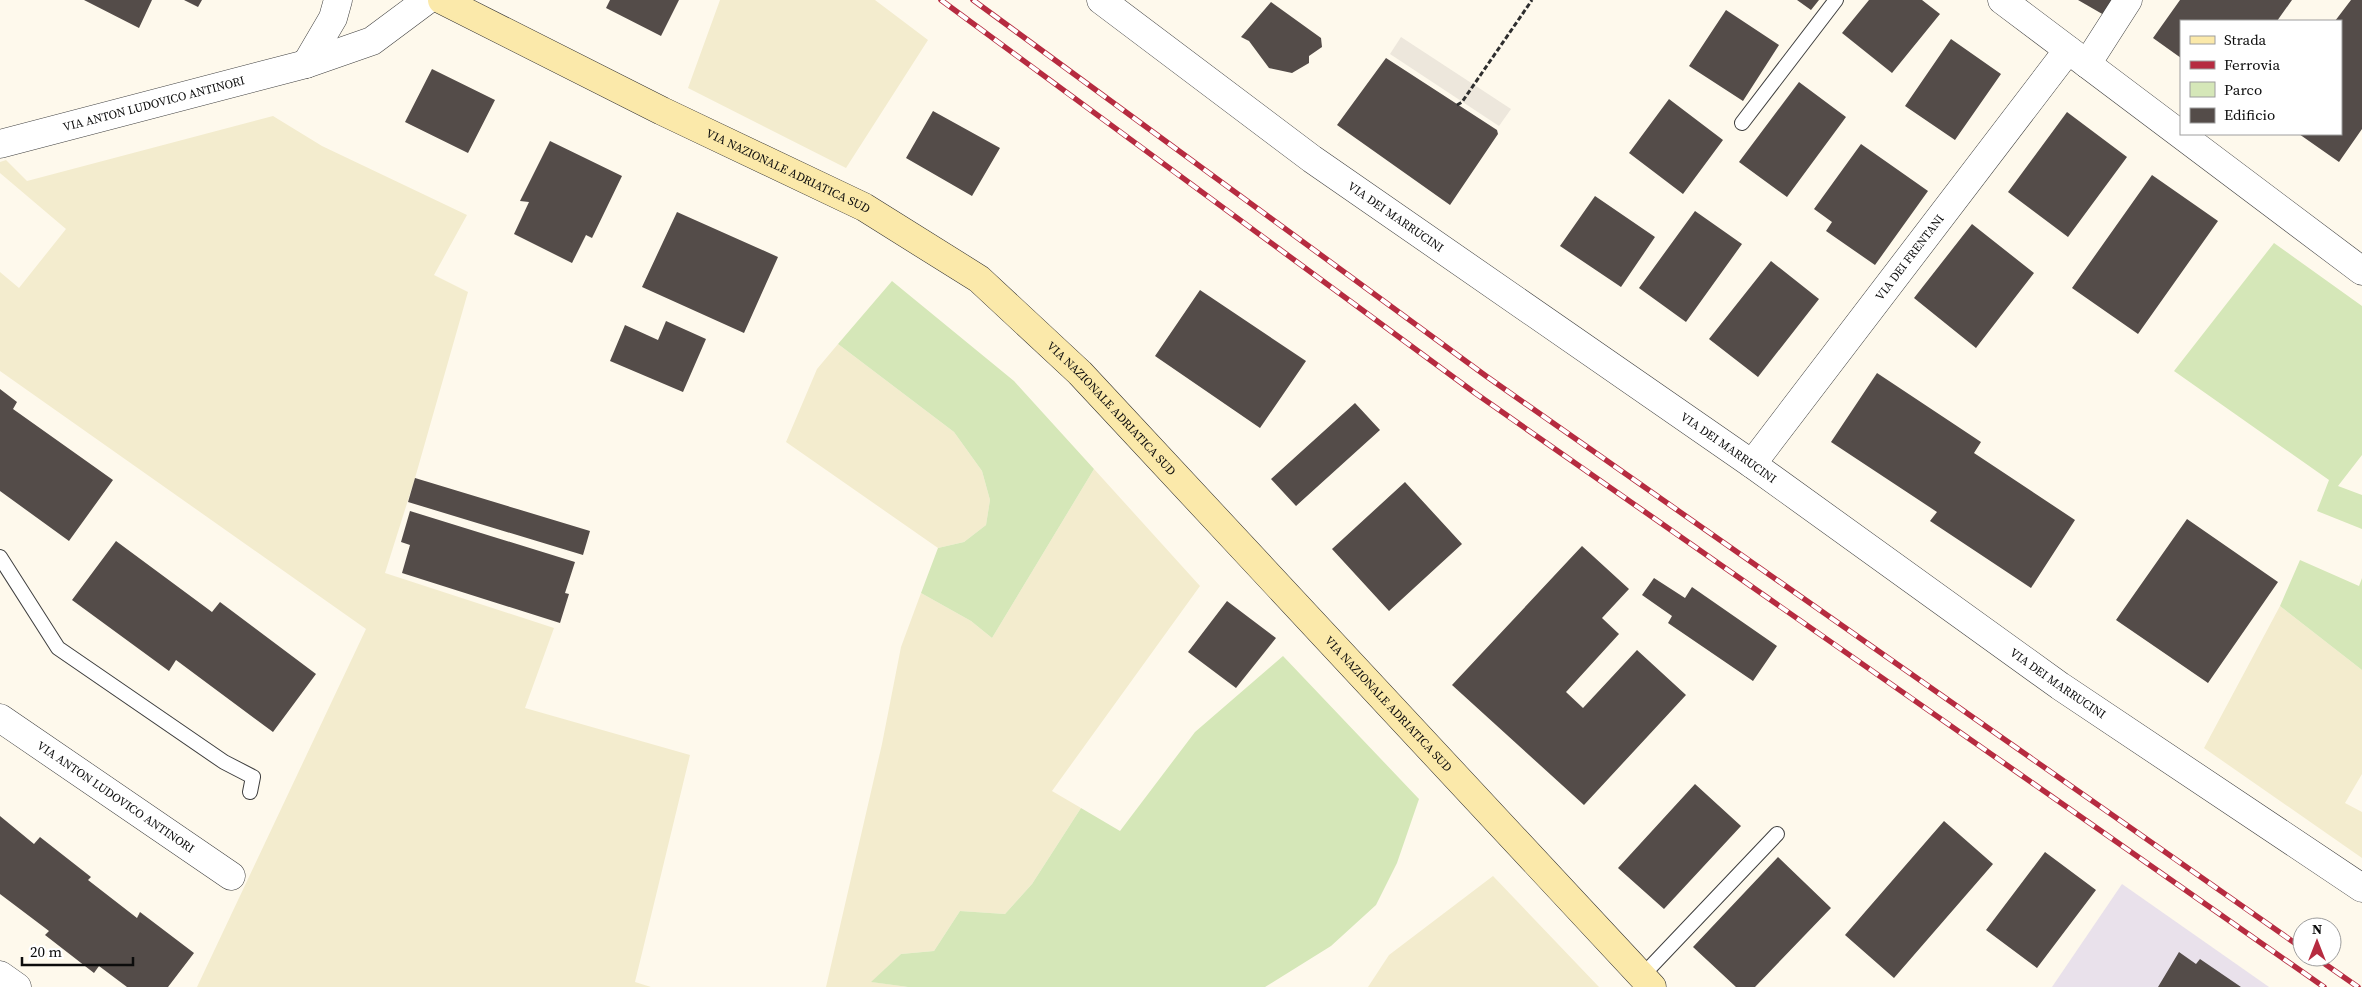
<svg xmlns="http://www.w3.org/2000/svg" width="2362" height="987" font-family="'Source Serif 4',serif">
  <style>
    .industrial { fill: #e9e1eb }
    .farmland { fill: #f3ecce }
    .green { fill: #d5e7b8 }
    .plaza { fill: #ede7dc }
    .building { fill: #544c49 }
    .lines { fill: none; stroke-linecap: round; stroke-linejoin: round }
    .service-casing { stroke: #3f3f3f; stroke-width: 16 }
    .minor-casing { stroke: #3f3f3f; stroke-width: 29 }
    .secondary-casing { stroke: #2e2e2e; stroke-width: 29 }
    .path { stroke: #2e2e2e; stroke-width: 3; stroke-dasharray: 5 2.5; stroke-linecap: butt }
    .service { stroke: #fff; stroke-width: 14 }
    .minor { stroke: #fff; stroke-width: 28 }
    .secondary { stroke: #fbe9aa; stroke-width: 28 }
    .rail-casing { stroke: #b62b40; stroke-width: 5.5 }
    .rail { stroke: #fff; stroke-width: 4; stroke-dasharray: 11; stroke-linecap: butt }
    .labels { text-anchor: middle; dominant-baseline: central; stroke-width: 5; stroke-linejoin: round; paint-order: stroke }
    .street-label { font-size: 12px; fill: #0c0c0c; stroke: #fff }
  </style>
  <rect width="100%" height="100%" fill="#fef9ec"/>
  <!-- industrial -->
  <path class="industrial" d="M2122,884L2269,987H2052Z"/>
  <!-- farmland -->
  <path class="farmland" d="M720,0H875L928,40L846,168L688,88Z
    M273,116L322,146L467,215L434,275L468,292L415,478L385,573L554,628L525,708L690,755L635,982L651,987H197L366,629L0,371V272L19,288L66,229L0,173V162L6,160L27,181Z
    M838,344L954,432L982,471L990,500L986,525L964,542L938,548L786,442L817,369Z
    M1094,469L1200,586L1052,791L1081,808L1032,884L1005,914L960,911L934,951L901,954L872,982L908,987H826L882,744L901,647L921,593L971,621L992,638Z
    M2280,606L2362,670V774L2345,803L2362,812V858L2204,748Z
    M1493,876L1599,987H1368L1389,955Z"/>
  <!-- green -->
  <path class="green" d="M2274,243L2362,306V455L2338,486L2362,495V529L2317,511L2329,480L2174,371Z
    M892,281L1014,381L1094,469L992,638L971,621L921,593L938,548L964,542L986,525L990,500L982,471L954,432L838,344Z
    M2300,560L2359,586L2362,578V670L2280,606Z
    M1283,656L1419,799L1397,863L1376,905L1331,946L1265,987H908L871,982L901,954L934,951L960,911L1005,914L1032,884L1081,808L1120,831L1195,732Z"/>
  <!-- plaza -->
  <path class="plaza" d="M1401,37L1511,109L1499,126L1390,54Z"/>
  <!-- building -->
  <path class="building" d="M84,0H152L139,28Z
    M184,0H202L198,7Z
    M610,0H679L661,36L606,8Z
    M1797,0H1819L1811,10Z
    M1869,0H1922L1940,14L1892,73L1842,33Z
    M2078,0H2112L2104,15Z
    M2180,0H2292L2277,21H2181V58L2153,38Z
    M2351,0H2362V129L2339,162L2299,134H2341V21H2335Z
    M1271,2L1321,38L1322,47L1309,56V63L1292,73L1269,68L1249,41L1241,37Z
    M1726,10L1779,45L1743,101L1689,66Z
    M1951,39L2001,74L1955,140L1905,106Z
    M1386,58L1497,130L1498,134L1450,205L1337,125Z
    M432,69L495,100L468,153L405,122Z
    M1799,82L1846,117L1787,197L1739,162Z
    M1669,99L1723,140L1683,194L1629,153Z
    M933,111L1000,148L972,196L906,158Z
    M2067,112L2127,157L2068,237L2008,192Z
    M550,141L622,176L592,238L586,235L572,263L514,234L529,202L520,201Z
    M1861,144L1928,191L1875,265L1826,231L1832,222L1814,209Z
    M2152,175L2218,221L2138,334L2072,288Z
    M1595,196L1655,237L1621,287L1560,246Z
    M1695,211L1742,244L1686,322L1639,288Z
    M677,212L778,257L744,333L642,287Z
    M1972,224L2034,273L1976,348L1914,298Z
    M1771,261L1819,299L1758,377L1709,339Z
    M1200,290L1306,361L1260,428L1155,356Z
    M666,321L706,339L683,392L610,361L625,325L658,340Z
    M1877,373L1981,442L1974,453L2075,520L2031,588L1930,521L1937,512L1831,442Z
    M0,389L17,402L13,409L113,480L69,541L0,491Z
    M1355,403L1380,430L1296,506L1271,479Z
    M415,478L590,531L583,555L408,502Z
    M1405,482L1462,544L1389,611L1332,549Z
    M410,511L575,562L565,593L569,594L560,623L402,573L410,545L401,542Z
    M2187,519L2278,582L2208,683L2116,620Z
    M116,541L212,612L220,602L316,674L273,732L176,660L169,671L72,600Z
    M1582,546L1629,589L1602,618L1619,634L1566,692L1583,708L1637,650L1686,695L1584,805L1452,685Z
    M1654,578L1685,598L1692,587L1777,646L1753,681L1668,623L1672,616L1642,595Z
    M1227,601L1276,638L1236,688L1188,652Z
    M1695,784L1741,826L1664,909L1618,868Z
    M0,816L34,844L40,837L91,877L88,880L137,918L140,912L194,953L168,987H127L99,966L94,973L45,935L49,931L0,894Z
    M1944,821L1993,864L1894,978L1845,935Z
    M2045,852L2096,890L2037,968L1986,930Z
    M1778,857L1831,908L1755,987H1736L1693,947Z
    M2179,952L2196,964L2200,959L2241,987H2158Z"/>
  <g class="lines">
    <!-- service casing -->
    <g class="service-casing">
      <path id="service" d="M1742,123L1836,0
        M0,557L58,648L224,762L253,777L250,792
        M1641,977L1777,834"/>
    </g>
    <!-- minor casing -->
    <g class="minor-casing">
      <g id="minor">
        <path id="s1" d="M1101,0L1312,159L1752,464L2060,686L2362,888"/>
        <path d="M2002,0L2362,271"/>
        <path d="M306,64L333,18L338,0"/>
        <path d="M2087,64L2128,0"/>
        <path id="s2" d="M0,144L306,64L372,41L427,0"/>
        <path id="s3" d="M1752,464L2068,50"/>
        <path id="s4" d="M0,718L231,876"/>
        <path d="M0,975L17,987"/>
      </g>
    </g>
    <!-- secondary casing -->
    <g class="secondary-casing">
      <g id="secondary">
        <path id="s5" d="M442,0L662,111L864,207L979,279L1080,373L1652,987"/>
      </g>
    </g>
    <!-- path -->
    <path class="path" d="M1457,105L1462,102L1532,0"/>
    <!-- service -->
    <use href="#service" class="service"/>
    <!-- minor -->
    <use href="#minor" class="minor"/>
    <!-- secondary -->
    <use href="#secondary" class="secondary"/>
    <!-- rail casing -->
    <g class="rail-casing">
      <path id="rail" d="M941,0L1475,393L2324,987
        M973,0L1486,376L2302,948
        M2315,957L2358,987"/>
    </g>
    <!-- rail -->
    <use href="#rail" class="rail"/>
  </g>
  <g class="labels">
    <!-- street labels -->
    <g class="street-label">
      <text stroke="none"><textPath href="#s2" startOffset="159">VIA ANTON LUDOVICO ANTINORI</textPath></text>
      <text stroke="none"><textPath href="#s5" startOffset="386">VIA NAZIONALE ADRIATICA SUD</textPath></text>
      <text stroke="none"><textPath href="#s1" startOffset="366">VIA DEI MARRUCINI</textPath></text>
      <text stroke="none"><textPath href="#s3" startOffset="260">VIA DEI FRENTANI</textPath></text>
      <text stroke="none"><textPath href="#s5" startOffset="791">VIA NAZIONALE ADRIATICA SUD</textPath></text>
      <text stroke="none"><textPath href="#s1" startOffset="771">VIA DEI MARRUCINI</textPath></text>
      <text stroke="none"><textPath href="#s1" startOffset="1176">VIA DEI MARRUCINI</textPath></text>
      <text stroke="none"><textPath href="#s5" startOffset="1196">VIA NAZIONALE ADRIATICA SUD</textPath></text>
      <text stroke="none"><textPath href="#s4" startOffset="140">VIA ANTON LUDOVICO ANTINORI</textPath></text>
    </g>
  </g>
  <!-- legend -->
  <rect x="2180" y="20" width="162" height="115" fill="#ffffff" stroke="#9e9e9e"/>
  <rect x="2190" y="36" width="25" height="8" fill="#fbe9aa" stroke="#9e9e9e"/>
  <text x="2224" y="45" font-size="15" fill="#0c0c0c">Strada</text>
  <rect x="2190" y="61" width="25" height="8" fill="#b62b40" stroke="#9e9e9e"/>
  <text x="2224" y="70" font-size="15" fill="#0c0c0c">Ferrovia</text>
  <rect x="2190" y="82" width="25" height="15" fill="#d5e7b8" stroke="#9e9e9e"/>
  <text x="2224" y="95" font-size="15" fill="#0c0c0c">Parco</text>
  <rect x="2190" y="108" width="25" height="15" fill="#544c49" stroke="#9e9e9e"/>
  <text x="2224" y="120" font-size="15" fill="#0c0c0c">Edificio</text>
  <!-- north arrow -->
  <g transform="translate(2317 942)"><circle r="24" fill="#ffffff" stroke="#9e9e9e"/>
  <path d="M0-4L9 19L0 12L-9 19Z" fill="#b62b40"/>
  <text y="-8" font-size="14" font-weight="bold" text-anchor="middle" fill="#0c0c0c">N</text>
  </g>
  <!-- scale -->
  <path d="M22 957v8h111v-8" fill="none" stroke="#0c0c0c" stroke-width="2.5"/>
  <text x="30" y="957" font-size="15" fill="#0c0c0c" stroke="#ffffff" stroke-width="4" paint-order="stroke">20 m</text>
</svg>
